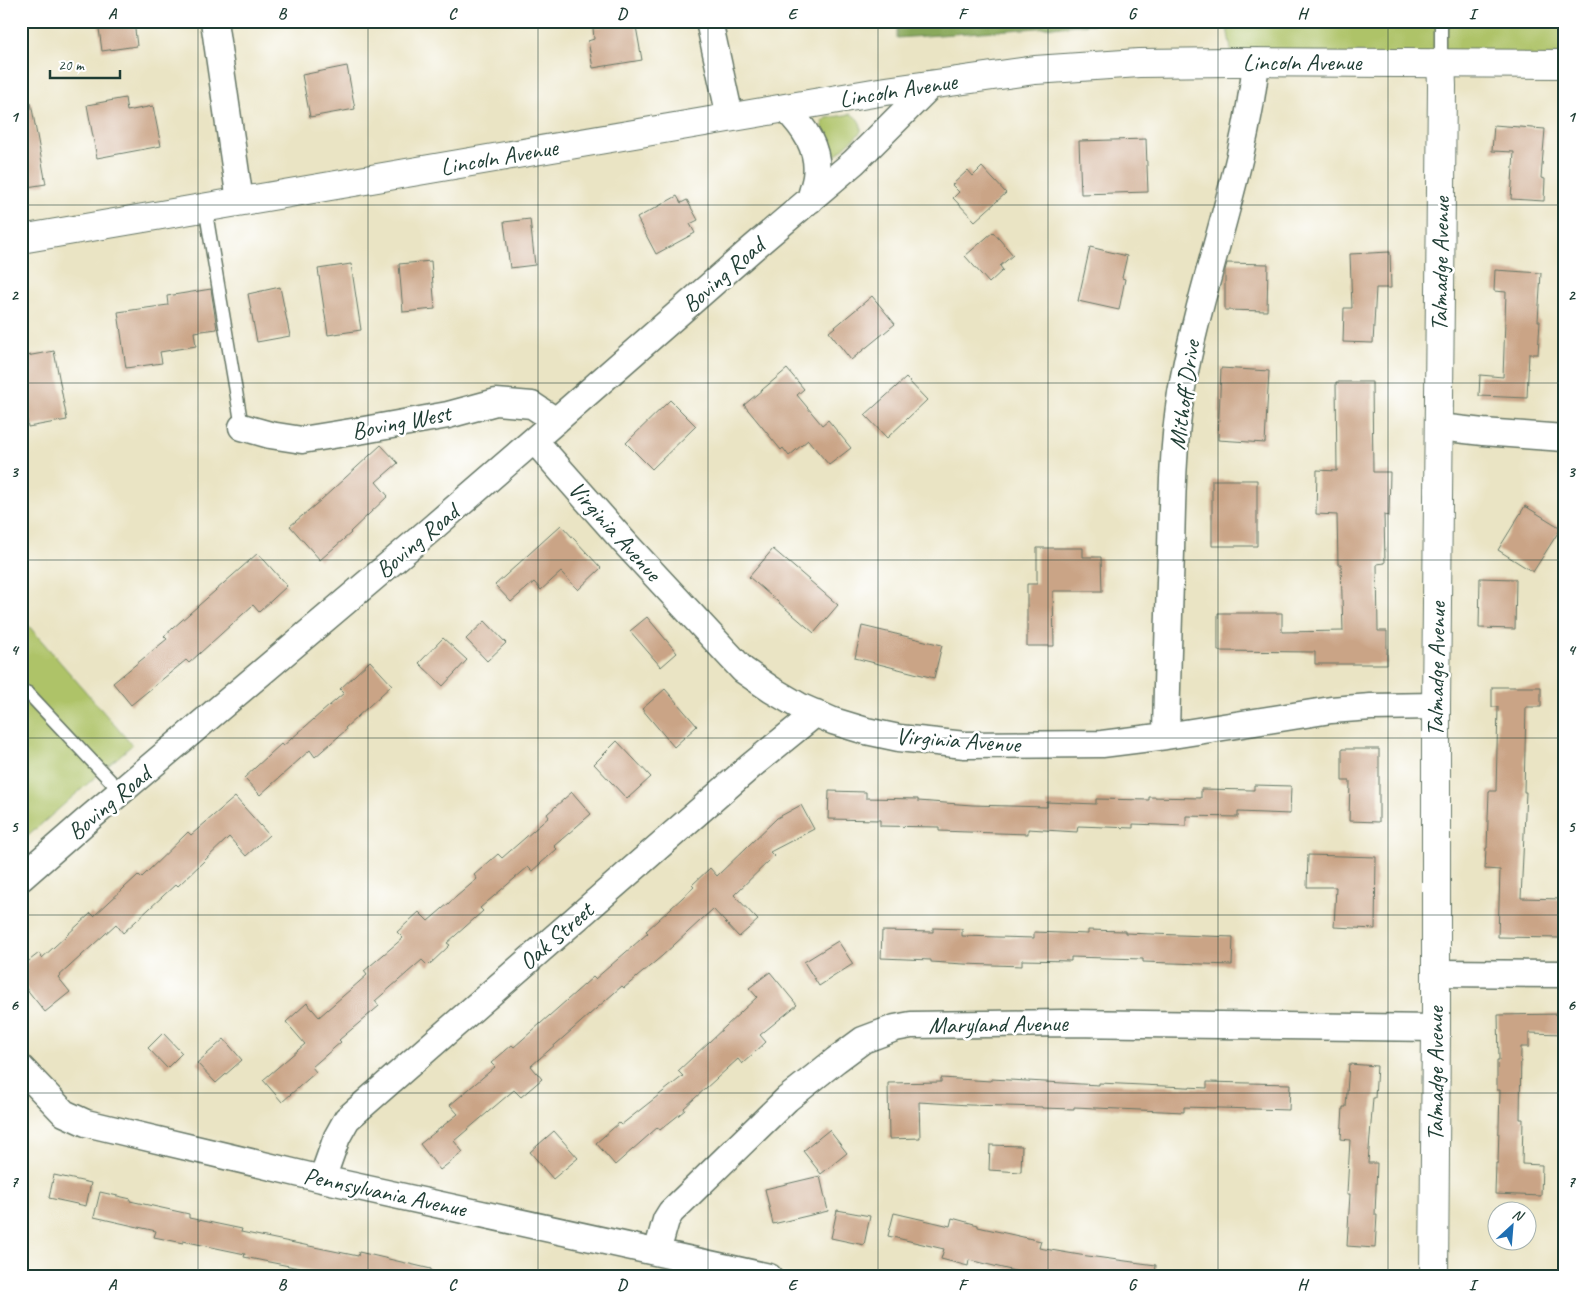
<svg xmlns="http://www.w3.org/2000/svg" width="1585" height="1298" font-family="Caveat,sans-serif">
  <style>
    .green { fill: #aec367; stroke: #66804e }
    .forest { fill: #8aa95c; stroke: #547348 }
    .building { fill: #caa486 }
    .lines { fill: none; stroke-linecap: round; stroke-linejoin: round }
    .lane-casing { stroke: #676; stroke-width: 15 }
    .street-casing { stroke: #676; stroke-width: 29 }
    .secondary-casing { stroke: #676; stroke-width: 30 }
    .primary-casing { stroke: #676; stroke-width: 30 }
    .lane { stroke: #fff; stroke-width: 12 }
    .street { stroke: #fff; stroke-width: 26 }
    .secondary { stroke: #fff; stroke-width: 28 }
    .primary { stroke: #fff; stroke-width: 28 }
    .grid { fill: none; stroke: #1f3d34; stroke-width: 1; stroke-opacity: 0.55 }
    .labels { text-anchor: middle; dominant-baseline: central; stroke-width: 5; stroke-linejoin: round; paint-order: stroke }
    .street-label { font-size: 24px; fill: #1f3d34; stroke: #fff }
    .neatline { fill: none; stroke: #1f3d34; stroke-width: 2 }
    .grid-label { font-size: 16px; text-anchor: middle; font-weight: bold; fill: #1f3d34 }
  </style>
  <rect width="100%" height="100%" fill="#fff"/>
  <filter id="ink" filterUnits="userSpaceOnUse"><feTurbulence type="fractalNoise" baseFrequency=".02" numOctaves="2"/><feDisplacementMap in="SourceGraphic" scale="10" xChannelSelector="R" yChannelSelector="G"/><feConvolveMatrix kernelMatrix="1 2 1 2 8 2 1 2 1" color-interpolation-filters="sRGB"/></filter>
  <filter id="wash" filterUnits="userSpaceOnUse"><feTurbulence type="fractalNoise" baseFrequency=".0096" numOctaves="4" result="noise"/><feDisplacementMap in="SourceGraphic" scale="20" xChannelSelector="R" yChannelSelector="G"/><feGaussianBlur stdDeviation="1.12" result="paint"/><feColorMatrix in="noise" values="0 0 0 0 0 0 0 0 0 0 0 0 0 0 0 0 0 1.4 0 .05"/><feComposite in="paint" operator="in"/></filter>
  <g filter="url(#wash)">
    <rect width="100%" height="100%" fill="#eae4c4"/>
    <!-- green -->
    <path class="green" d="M1226,21H1564V64L1233,62Z
      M851,114C858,118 862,123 861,132L835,156L831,158L827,156L822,121L827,118Z
      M21,617L132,745L21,842Z"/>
    <!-- forest -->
    <path class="forest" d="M897,21H1136L897,38Z"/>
    <g id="blocks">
      <!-- building -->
      <path class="building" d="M98,21H134L137,46L102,51Z
        M631,21H635L642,60L593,68L588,41L594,39L593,28Z
        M347,66L355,109L310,117L302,75Z
        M125,98L127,111L153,106L161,146L97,158L87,105Z
        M31,103L46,184L21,188V104Z
        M1494,125L1545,129L1541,178L1545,179L1544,201L1511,199L1514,152L1492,151Z
        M1146,139L1148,192L1081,194L1079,141Z
        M982,167L1006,193L975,221L953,198L959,192L952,185L968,170L973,176Z
        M677,196L681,203L687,200L698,220L690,224L695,233L656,254L637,218Z
        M530,219L535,265L510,268L504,222Z
        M993,232L1013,255L1000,266L1003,270L989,283L965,256Z
        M1090,247L1127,256L1122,278L1125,279L1119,310L1078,301Z
        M1390,252L1391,288H1376L1373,343L1343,342L1344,308H1352L1350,254Z
        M431,261L435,309L403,312L399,264Z
        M1227,263L1268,264L1267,311L1225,310V270Z
        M351,264L361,330L328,335L318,269Z
        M1495,270L1541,273L1538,321H1540L1538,354H1529L1527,398L1479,396L1480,375L1503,377L1506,292L1494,291Z
        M280,287L290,336L257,342L248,294Z
        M211,289L217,329L194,332L196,346L160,352L162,363L126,368L118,312L168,305L167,296Z
        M872,296L895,324L851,360L829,332Z
        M54,351L67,420L28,427L21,387V357Z
        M1221,368L1269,371L1265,443L1218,440Z
        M787,369L804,389L797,395L822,425L828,420L851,448L829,465L808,440L789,456L783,448L781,450L744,405Z
        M906,378L927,400L887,438L865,415Z
        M1336,382H1372L1373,472H1390L1389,516L1384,515L1385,563L1377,564L1378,631H1387V664H1315V652L1218,651V613H1282V632L1343,631L1341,564H1338L1337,515L1316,514L1317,470L1337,471Z
        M670,400L696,426L652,469L626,443Z
        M381,445L398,463L376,482L388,496L350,532L351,533L320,560L290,526L321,500Z
        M1212,480H1257V546H1212Z
        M1525,506L1561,528L1533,572L1498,550Z
        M561,525L601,568L578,590L561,572L541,590L534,582L511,602L495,585Z
        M1037,548H1083V557H1101L1102,591H1053L1054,646H1027V584H1037Z
        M773,549L838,605L814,633L749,577Z
        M258,553L287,586L259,612L253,605L189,663L186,660L131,705L113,683L167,639L164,636Z
        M1480,578L1516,579L1515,629L1479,628Z
        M647,617L677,653L661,667L630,631Z
        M485,621L506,643L487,661L466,639Z
        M862,626L942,645L934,678L855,658Z
        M443,638L467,660L443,686L419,663Z
        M370,661L392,685L345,728L346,730L315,757L310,750L260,795L244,778L281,744L283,746L344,693L340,689Z
        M1492,687H1541V707H1526L1524,792H1526L1521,898L1562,899L1561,938L1498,937L1500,870L1485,869L1486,848H1487L1489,791H1496L1498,707H1492Z
        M665,689L697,726L674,747L642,709Z
        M617,741L651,777L627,799L594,764Z
        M1342,749H1379V822L1349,821L1350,781H1342Z
        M1254,785L1291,786L1290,814L1238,812V817L1186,816V826L1133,824V828L1078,826L1077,832L1028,829V834L939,831V827L880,826V820L828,819L829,791L866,792V798L918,799V801L972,805L1047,807V802L1096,804V799L1149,800V797L1201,798V789L1254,790Z
        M572,792L591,814L554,846L557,849L532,871L528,867L480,908L483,911L447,943L450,945L428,966L422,960L375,1001L379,1006L339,1040L341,1042L312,1067L316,1072L282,1102L263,1080L305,1044L286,1022L307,1003L319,1017L367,975L364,971L403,938L397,932L419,912L428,921L477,879L474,875L498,854L502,858L549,817L547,814Z
        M235,797L269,835L246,856L229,837L178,886L176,884L123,933L116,924L58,977L70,992L45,1012L21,982V967L39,953L42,958L91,913L94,916L138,875L141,878L188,832L191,835Z
        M801,805L814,829L770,852L774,856L734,895L758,920L739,937L713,909L662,956L624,988L622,986L531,1066L542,1079L521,1097L514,1090L454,1141L463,1152L440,1170L420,1144L458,1114L450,1105L495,1067L491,1063L512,1045L514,1047L593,977L595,979L648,933L646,931L694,887L692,885L710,868L717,876L777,818Z
        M1308,855L1376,857L1375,929L1334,927L1336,887H1307Z
        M933,928L962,929V936L1034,938V932L1088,934V930L1125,931V933L1233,937L1232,965L1143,962V959L1071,957V961L1022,960V966L964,964L931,962V960L881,958L882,931L933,932Z
        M838,941L853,964L819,986L804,962Z
        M770,972L797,1005L760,1035L766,1042L742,1064L738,1059L684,1108L685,1110L660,1130L658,1127L615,1165L596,1143L619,1123L621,1125L683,1076L678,1071L757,997L749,988Z
        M1564,1014V1034L1529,1033V1047H1521L1520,1119H1523L1522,1164L1542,1165L1541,1196L1495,1194L1496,1163H1498L1500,1090H1497V1060H1499L1498,1015Z
        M163,1033L182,1053L167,1068L148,1048Z
        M224,1039L242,1060L216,1083L197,1063Z
        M1349,1064L1377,1066L1375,1098H1373L1368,1163H1377L1375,1215H1377L1375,1248L1347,1246L1350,1194H1347L1350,1140L1341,1139L1343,1107H1346Z
        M941,1078L991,1081V1079L1099,1085V1083L1207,1088V1082L1290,1084L1289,1110L1184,1107V1112L1074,1107V1109L1042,1108V1107L969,1105L919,1102L920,1138L889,1139L888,1083L941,1082Z
        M829,1130L847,1153L821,1174L803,1151Z
        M554,1131L578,1158L553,1179L530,1152Z
        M990,1145L1022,1146L1021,1172L989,1170Z
        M54,1175L91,1183L86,1206L49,1198Z
        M820,1176L828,1211L773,1224L765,1189Z
        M100,1192L131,1199L130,1201L189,1214V1218L242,1229L241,1232L358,1256L359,1252L431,1269V1277H344L244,1257L245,1254L183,1241V1243L154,1237L156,1231L94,1217Z
        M837,1210L870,1216L864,1245L831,1238Z
        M894,1213L950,1226L952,1218L978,1225V1227L1041,1241L1039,1248L1080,1255L1156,1265L1155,1277H1040L969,1260L968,1266L941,1259L944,1249L888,1236Z"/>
    </g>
  </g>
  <g filter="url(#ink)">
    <use href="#blocks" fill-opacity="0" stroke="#676" stroke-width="1"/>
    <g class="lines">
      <!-- lane casing -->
      <g class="lane-casing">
        <path id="lane" d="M1441,62V21
          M205,207L242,427
          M21,690L28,693L121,792"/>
      </g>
      <!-- street casing -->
      <g class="street-casing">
        <path id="street" d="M214,21L240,201
          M709,21L730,117
          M785,108C804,127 820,149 816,177C815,184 812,192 810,200
          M242,427L270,435L302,440L364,430L448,415L496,402L532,405L556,421
          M1439,427L1483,432L1564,438
          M534,440L625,543L743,670L772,690L801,707L833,721L866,731L899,738L965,745L1102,744L1166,736L1331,710L1371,707L1436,706
          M1166,736C1167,674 1169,612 1171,551C1172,498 1173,444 1181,393C1200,281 1245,174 1256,62
          M21,878L85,822L430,530L534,440L753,248L854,162L932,84
          M1436,973L1564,974
          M21,1068L64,1113L86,1123L322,1179L769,1277
          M322,1179L337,1137L347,1119L752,765L816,713
          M657,1252L666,1220L671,1212L787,1099L836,1060L863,1040L895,1028L911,1025L1067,1023L1436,1028"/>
      </g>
      <!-- secondary casing -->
      <g class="secondary-casing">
        <path id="secondary" d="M1434,1277L1436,1028V706L1442,86L1441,62"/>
      </g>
      <!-- primary casing -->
      <g class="primary-casing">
        <path id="primary" d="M21,239L879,92L1035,70L1139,63L1233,62L1564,64"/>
      </g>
      <!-- lane -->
      <use href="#lane" class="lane"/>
      <!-- street -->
      <use href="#street" class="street"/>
      <!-- secondary -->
      <use href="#secondary" class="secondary"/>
      <!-- primary -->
      <use href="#primary" class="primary"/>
    </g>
  </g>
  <!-- grid -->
  <path class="grid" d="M198,21V1277M368,21V1277M538,21V1277M708,21V1277M878,21V1277M1048,21V1277M1218,21V1277M1388,21V1277M21,205H1564M21,383H1564M21,560H1564M21,738H1564M21,915H1564M21,1093H1564"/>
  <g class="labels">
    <!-- street labels -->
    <g class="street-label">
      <text x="1302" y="62">Lincoln Avenue</text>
      <text transform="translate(898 90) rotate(-9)">Lincoln Avenue</text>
      <text transform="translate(499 157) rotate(-10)">Lincoln Avenue</text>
      <text transform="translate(1440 264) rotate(-89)">Talmadge Avenue</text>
      <text transform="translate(723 275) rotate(-41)">Boving Road</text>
      <text transform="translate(1184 395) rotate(-82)">Mithoff Drive</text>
      <text transform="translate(401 422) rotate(-11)">Boving West</text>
      <text transform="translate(615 531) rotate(48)">Virginia Avenue</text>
      <text transform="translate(417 541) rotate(-40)">Boving Road</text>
      <text transform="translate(1436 669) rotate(-89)">Talmadge Avenue</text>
      <text transform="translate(958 740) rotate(4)">Virginia Avenue</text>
      <text transform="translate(109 803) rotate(-40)">Boving Road</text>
      <text transform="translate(556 936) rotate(-41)">Oak Street</text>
      <text transform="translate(998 1024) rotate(-1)">Maryland Avenue</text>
      <text transform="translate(1435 1074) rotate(-90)">Talmadge Avenue</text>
      <text transform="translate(385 1192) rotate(12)">Pennsylvania Avenue</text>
    </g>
  </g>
  <!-- margin -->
  <rect width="1585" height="1298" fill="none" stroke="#fff" stroke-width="55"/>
  <!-- north arrow -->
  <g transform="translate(1512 1226) rotate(26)"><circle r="24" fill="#ffffff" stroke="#a5b1ae"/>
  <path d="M0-4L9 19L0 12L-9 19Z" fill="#1f6fb2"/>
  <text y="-8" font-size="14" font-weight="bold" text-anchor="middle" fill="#1f3d34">N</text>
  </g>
  <!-- scale -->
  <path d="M50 70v8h70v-8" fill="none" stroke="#1f3d34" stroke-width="2.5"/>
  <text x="58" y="70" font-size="15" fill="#1f3d34" stroke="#ffffff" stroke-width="4" paint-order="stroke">20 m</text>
  <rect x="28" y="28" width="1530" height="1242" class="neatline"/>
  <g class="grid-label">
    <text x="112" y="19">A</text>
    <text x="282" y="19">B</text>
    <text x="452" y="19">C</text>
    <text x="622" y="19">D</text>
    <text x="792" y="19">E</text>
    <text x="962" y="19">F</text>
    <text x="1132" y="19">G</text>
    <text x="1302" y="19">H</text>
    <text x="1472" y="19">I</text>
    <text x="14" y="122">1</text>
    <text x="1571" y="122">1</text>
    <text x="14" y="300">2</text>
    <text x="1571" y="300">2</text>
    <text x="14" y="477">3</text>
    <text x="1571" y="477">3</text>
    <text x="14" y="655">4</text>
    <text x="1571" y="655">4</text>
    <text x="14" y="832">5</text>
    <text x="1571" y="832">5</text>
    <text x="14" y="1010">6</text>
    <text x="1571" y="1010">6</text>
    <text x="14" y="1187">7</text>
    <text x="1571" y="1187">7</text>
    <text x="112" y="1290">A</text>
    <text x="282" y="1290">B</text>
    <text x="452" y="1290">C</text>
    <text x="622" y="1290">D</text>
    <text x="792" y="1290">E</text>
    <text x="962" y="1290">F</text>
    <text x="1132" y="1290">G</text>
    <text x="1302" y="1290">H</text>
    <text x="1472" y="1290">I</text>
  </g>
</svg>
